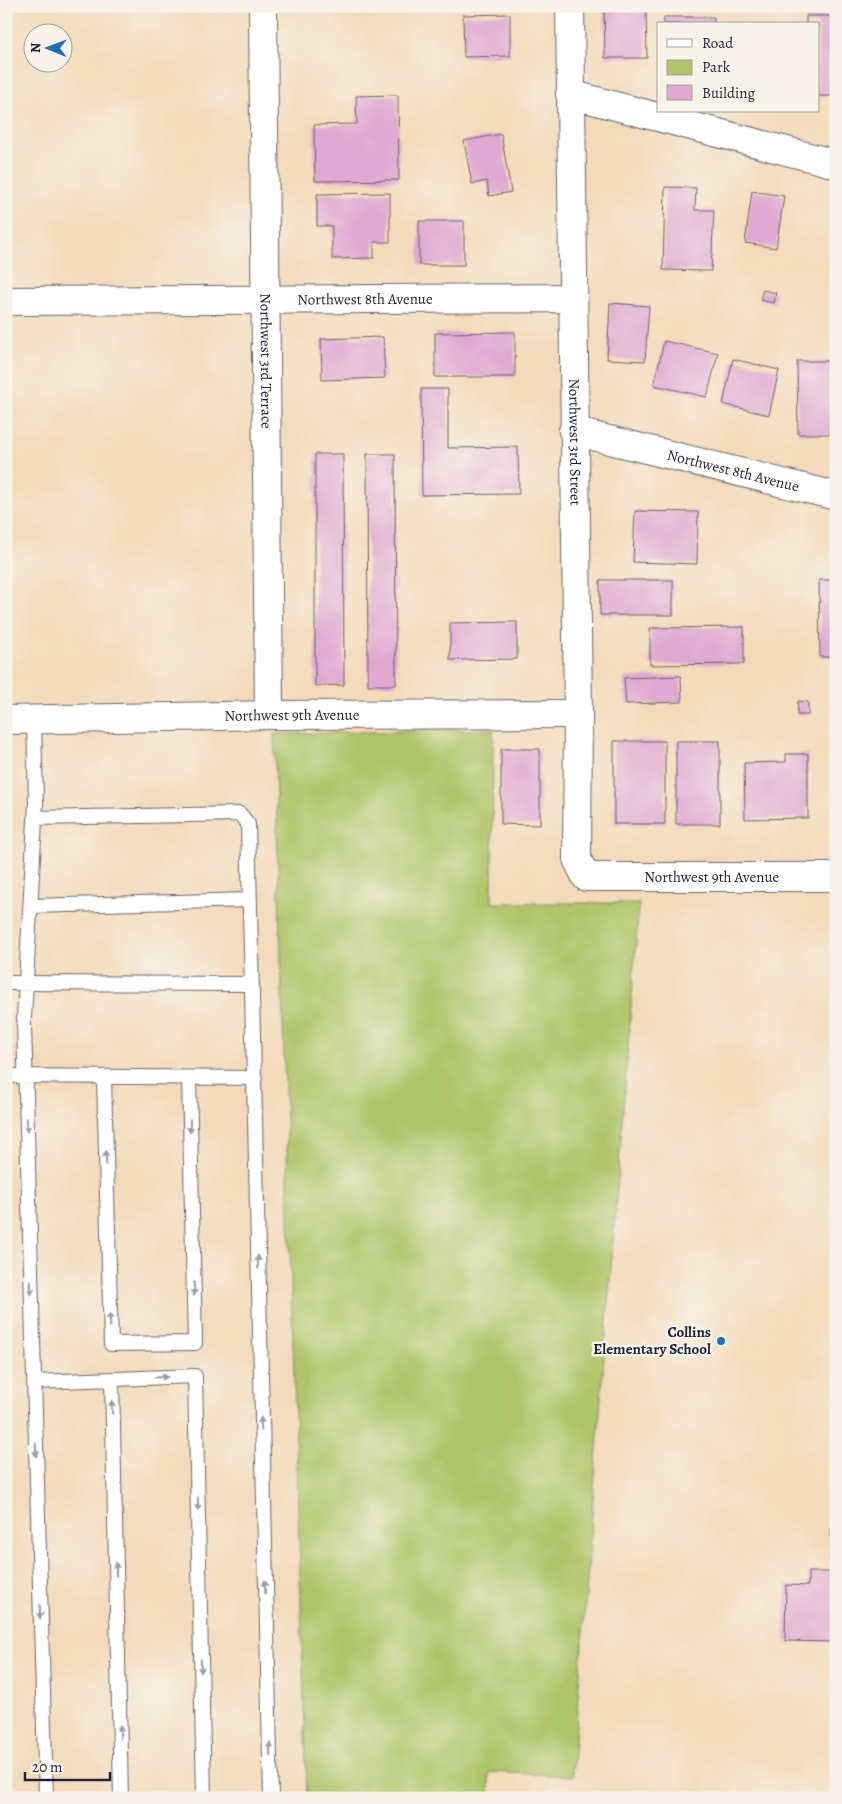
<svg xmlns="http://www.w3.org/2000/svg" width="842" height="1804" font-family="Alegreya,serif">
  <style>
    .green { fill: #afc468; stroke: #687352 }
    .building { fill: #e0a9d2 }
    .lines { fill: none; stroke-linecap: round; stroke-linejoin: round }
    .service-casing { stroke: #6b6267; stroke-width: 16 }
    .minor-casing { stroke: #6b6267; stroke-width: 30 }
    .service { stroke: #fff; stroke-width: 14 }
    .minor { stroke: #fff; stroke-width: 28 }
    .oneway { fill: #9c9ca7 }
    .poi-dot { fill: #1f6fb2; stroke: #f7f3e8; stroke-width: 2 }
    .labels { text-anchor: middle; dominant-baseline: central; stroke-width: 5; stroke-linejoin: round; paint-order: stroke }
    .street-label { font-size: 15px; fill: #22223b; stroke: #f7f3e8 }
    .poi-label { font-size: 15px; font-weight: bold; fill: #22223b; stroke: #f7f3e8; text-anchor: end }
  </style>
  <rect width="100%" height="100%" fill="#f7f3e8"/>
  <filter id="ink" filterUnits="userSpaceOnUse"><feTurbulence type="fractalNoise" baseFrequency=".02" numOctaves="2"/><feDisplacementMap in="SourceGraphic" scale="10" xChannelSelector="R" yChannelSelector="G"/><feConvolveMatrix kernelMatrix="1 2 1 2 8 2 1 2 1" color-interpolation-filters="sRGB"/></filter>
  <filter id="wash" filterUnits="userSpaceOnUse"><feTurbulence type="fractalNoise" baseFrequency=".0096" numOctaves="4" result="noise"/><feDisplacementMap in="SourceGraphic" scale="20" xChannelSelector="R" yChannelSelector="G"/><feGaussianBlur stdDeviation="1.12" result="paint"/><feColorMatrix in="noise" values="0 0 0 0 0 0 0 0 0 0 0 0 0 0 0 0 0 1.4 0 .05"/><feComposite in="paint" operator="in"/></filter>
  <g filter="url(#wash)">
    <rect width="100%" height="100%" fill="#f3daba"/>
    <!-- green -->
    <path class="green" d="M493,729L492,903H639L572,1776L489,1772V1798H307L274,734Z"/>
    <g id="blocks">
      <!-- building -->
      <path class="building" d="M604,6H646L647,58H605Z
        M510,14V56L464,57L463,15Z
        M806,16H836V96H818V24H806Z
        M664,17H714V24H664Z
        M398,95L399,180L315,181L314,125L357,124L356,96Z
        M501,134L511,192L489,196L487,181L472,184L464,141Z
        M665,187L696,188L695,210H714L711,271L663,270Z
        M752,191L784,196L776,248L745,243Z
        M390,193V242H374V258L332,259V226H317V194Z
        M419,221H464V265H419Z
        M763,290L776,293L774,303L760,300Z
        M610,303L649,306L645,361L607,359Z
        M515,332V377H435V333Z
        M383,337L385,378L322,380L321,339Z
        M664,341L718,353L707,397L654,385Z
        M733,359L779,370L769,415L723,404Z
        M797,361H836V434H798Z
        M421,389H448V448L518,447L519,494L422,495Z
        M315,454H343L344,685L315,686Z
        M367,454H395L396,685H368Z
        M635,511L698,512L697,564L633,562Z
        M600,580H673V615H600Z
        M819,580H836V657H820Z
        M517,622V659L450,660V623Z
        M744,627V664L650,665V628Z
        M681,676L682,702L626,704L624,678Z
        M798,701L808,702V715H797Z
        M614,741H665V824H614Z
        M676,741H720V824H676Z
        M501,749H540V825L501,824Z
        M786,754H808V818L745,819L744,763L786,762Z
        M831,1529H836V1563H830Z
        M808,1572H836V1642L785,1641L786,1585L808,1586Z"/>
    </g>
  </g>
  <g filter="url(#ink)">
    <use href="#blocks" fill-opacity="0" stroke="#6b6267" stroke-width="1"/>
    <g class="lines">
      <!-- service casing -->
      <g class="service-casing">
        <path id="service" d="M35,818L240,814L248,824L271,1798
          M30,906L250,900
          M6,983L252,984
          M24,1018L36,803L34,719
          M24,1024L46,1798
          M6,1076L255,1078
          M104,1078L111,1344L195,1343L189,1078
          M112,1380L121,1798
          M34,1382L195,1376L204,1798"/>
      </g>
      <!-- minor casing -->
      <g class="minor-casing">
        <g id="minor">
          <path id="s1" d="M263,6L269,715"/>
          <path id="s2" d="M570,6L578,714L577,859L586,877H836"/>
          <path d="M570,94L836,164"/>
          <path id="s3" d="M6,301L573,298"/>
          <path id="s4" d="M573,431L836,496"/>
          <path id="s5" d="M6,720L269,715L578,714"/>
        </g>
      </g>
      <!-- service -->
      <use href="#service" class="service"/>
      <!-- minor -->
      <use href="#minor" class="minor"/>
    </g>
    <!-- one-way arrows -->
    <defs><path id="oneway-solid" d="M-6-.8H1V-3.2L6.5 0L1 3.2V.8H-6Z" transform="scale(1.25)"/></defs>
    <g class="oneway">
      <use href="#oneway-solid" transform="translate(27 1125) rotate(88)"/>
      <use href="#oneway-solid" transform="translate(190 1126) rotate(89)"/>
      <use href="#oneway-solid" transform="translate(106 1158) rotate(-92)"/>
      <use href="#oneway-solid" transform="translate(258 1262) rotate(-91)"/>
      <use href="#oneway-solid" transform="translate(31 1288) rotate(88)"/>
      <use href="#oneway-solid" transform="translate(194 1289) rotate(89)"/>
      <use href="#oneway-solid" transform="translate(110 1320) rotate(-92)"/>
      <use href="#oneway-solid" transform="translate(161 1377) rotate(-3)"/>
      <use href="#oneway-solid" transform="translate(112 1407) rotate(-91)"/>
      <use href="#oneway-solid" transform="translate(261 1424) rotate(-92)"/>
      <use href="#oneway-solid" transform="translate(36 1450) rotate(88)"/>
      <use href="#oneway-solid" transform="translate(198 1504) rotate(89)"/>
      <use href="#oneway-solid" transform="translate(116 1569) rotate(-91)"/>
      <use href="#oneway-solid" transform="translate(265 1587) rotate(-92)"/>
      <use href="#oneway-solid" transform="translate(40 1612) rotate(88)"/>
      <use href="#oneway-solid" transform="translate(201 1666) rotate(89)"/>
      <use href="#oneway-solid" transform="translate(120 1732) rotate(-91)"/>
      <use href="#oneway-solid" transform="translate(270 1749) rotate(-92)"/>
    </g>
  </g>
  <!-- markers -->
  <circle class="poi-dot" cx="721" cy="1341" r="5"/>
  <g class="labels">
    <!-- street labels -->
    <g class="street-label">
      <text stroke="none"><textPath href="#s3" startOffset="359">Northwest 8th Avenue</textPath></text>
      <text stroke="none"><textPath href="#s1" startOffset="355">Northwest 3rd Terrace</textPath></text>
      <text stroke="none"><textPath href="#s2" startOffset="436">Northwest 3rd Street</textPath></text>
      <text stroke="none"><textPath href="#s4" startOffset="165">Northwest 8th Avenue</textPath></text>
      <text stroke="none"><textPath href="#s5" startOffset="286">Northwest 9th Avenue</textPath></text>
      <text stroke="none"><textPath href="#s2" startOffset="999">Northwest 9th Avenue</textPath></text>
    </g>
    <!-- poi labels -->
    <g class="poi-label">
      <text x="711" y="1332">Collins<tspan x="711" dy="17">Elementary School</tspan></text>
    </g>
  </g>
  <!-- margin -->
  <rect width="842" height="1804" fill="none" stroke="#f7f3e8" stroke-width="25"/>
  <!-- legend -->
  <rect x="657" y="22" width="162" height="90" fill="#f7f3e8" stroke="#a29fa3"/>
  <rect x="667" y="39" width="25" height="8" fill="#ffffff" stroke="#a29fa3"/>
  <text x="702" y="48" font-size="15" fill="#22223b">Road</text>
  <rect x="667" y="60" width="25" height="15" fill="#afc468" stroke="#a29fa3"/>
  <text x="702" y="72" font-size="15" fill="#22223b">Park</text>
  <rect x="667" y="85" width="25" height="15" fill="#e0a9d2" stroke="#a29fa3"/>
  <text x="702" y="98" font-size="15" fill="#22223b">Building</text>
  <!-- north arrow -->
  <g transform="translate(48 48) rotate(271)"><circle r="24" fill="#f7f3e8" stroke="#a29fa3"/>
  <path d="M0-4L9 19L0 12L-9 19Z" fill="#1f6fb2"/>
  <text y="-8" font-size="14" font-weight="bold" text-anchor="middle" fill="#22223b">N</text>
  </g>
  <!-- scale -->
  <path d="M25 1772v8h85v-8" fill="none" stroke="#22223b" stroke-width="2.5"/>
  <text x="32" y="1772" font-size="15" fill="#22223b" stroke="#f7f3e8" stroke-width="4" paint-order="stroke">20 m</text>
</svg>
